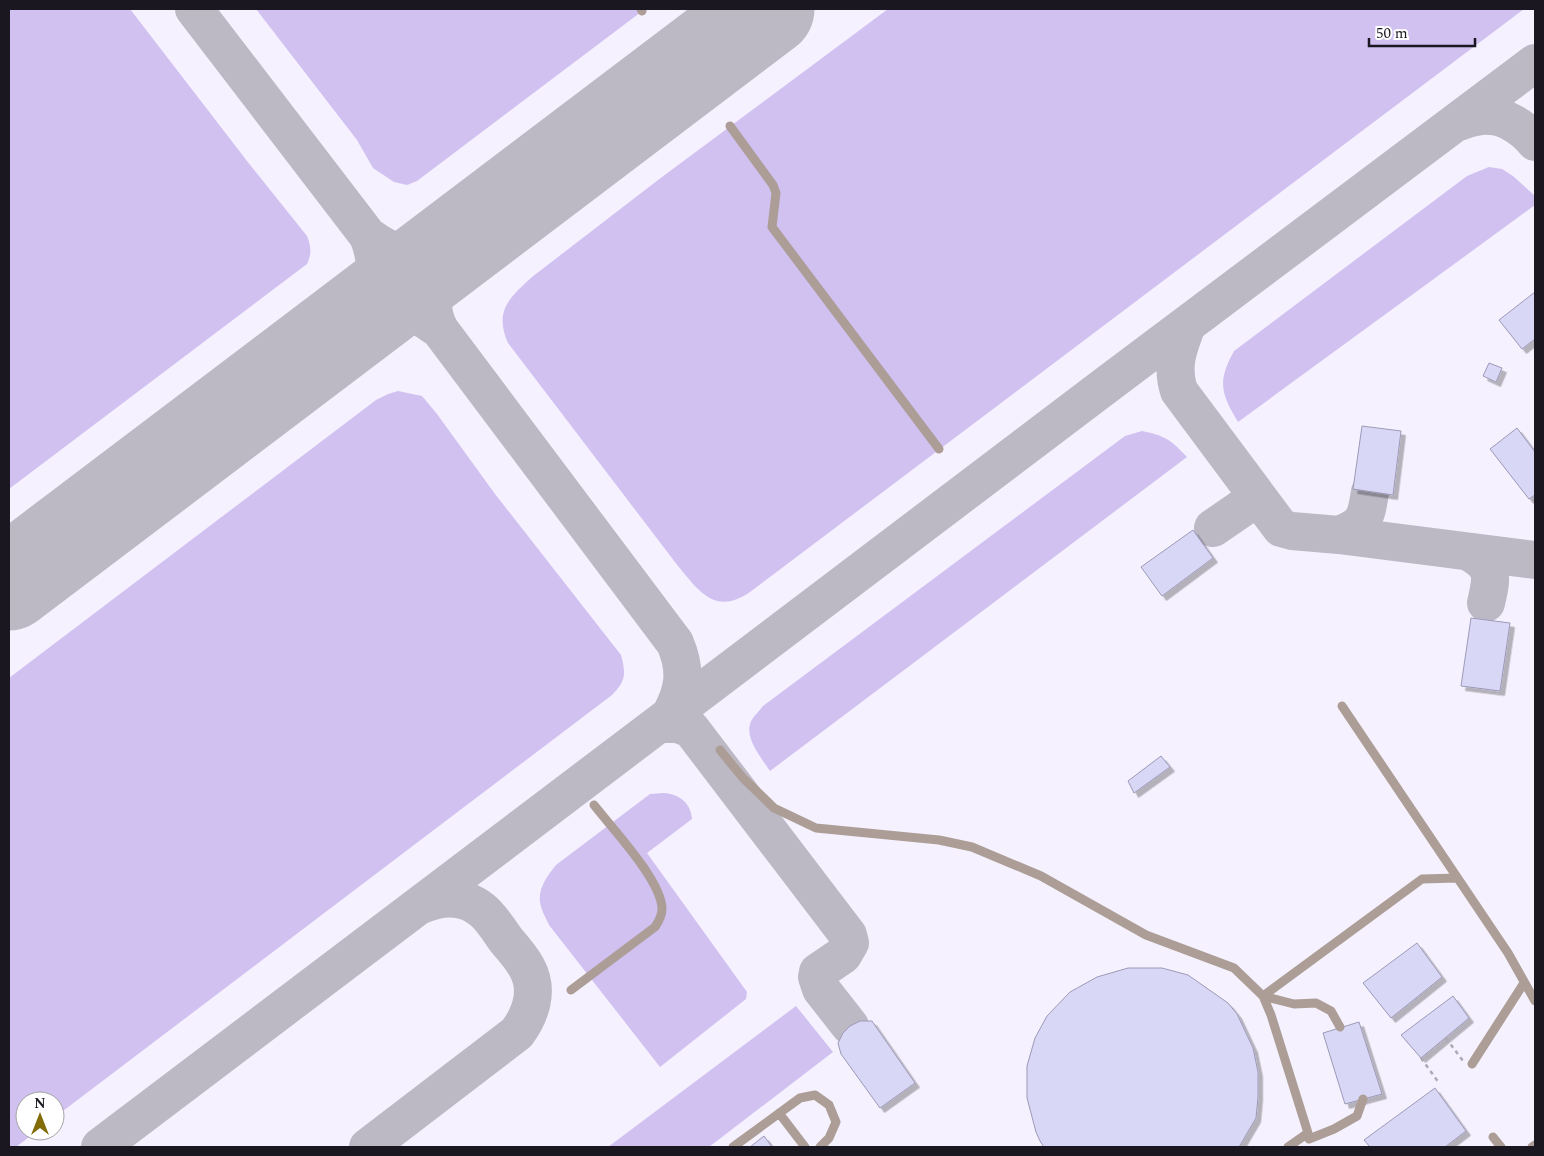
<svg xmlns="http://www.w3.org/2000/svg" width="1544" height="1156" font-family="Spectral,serif">
  <style>
    .green { fill: #d1c1f1 }
    .lines { fill: none; stroke-linecap: round; stroke-linejoin: round }
    .taxiway { stroke: #bcb9c5; stroke-width: 38 }
    .runway { stroke: #bcb9c5; stroke-width: 95 }
    .building { fill: #d9d7f6; stroke: #9c99b7; filter: url(#shadow) }
    .path { stroke: #adaab6; stroke-width: 2.5; stroke-dasharray: 4 4; stroke-linecap: butt }
    .service { stroke: #ac9e97; stroke-width: 9 }
  </style>
  <defs>
    <filter id="shadow"><feDropShadow dx="4.5" dy="4.5" stdDeviation="0" flood-color="#0004"/></filter>
  </defs>
  <rect width="100%" height="100%" fill="#f5f1fe"/>
  <!-- green -->
  <path class="green" d="M9,9H130L247,161L307,236C311,247 312,253 307,264L9,489Z
    M256,9H645L417,181L407,185L394,182L373,168L357,140Z
    M888,9H1524L750,592C715,616 699,591 678,566L508,343C494,311 509,298 532,277L658,180Z
    M1489,167L1502,169L1513,176L1535,196V205L1238,422C1221,393 1217,382 1234,351L1467,176Z
    M398,391L422,396L437,414L495,494L621,655C626,674 626,681 612,695L55,1117V1101H25V1131H37L16,1147H9V678L376,400L388,394Z
    M1142,431C1166,436 1171,440 1187,457L770,771C761,757 741,735 753,718C756,714 760,710 763,706L1125,436Z
    M664,793C679,794 691,803 692,819L647,853L747,992L746,999L660,1067L549,925C546,918 541,910 540,902C538,888 548,875 556,865L650,794Z
    M796,1006L833,1052L709,1147H608Z"/>
  <g class="lines">
    <!-- taxiway -->
    <path class="taxiway" d="M194,9L368,236C397,257 407,256 442,255C433,280 427,305 440,330L675,643C687,671 684,691 669,717
      M1458,122C1468,119 1478,115 1489,116C1506,116 1525,129 1535,142
      M362,316C375,285 381,269 368,236
      M362,316C378,313 400,309 416,315C425,319 432,325 440,330
      M1187,325C1178,348 1171,367 1179,391L1281,528L1292,531L1339,535L1535,560
      M1213,528L1245,506
      M1339,535C1365,525 1366,518 1370,492
      M1481,554L1469,552C1495,567 1492,577 1486,603
      M660,724H678L691,729L848,935L850,943L843,955L818,972L817,977L821,989L850,1026
      M100,1147L1109,383L1535,63
      M368,1147L517,1033C531,1014 539,990 527,968C522,958 513,948 506,940C499,930 491,917 482,910C463,894 439,897 419,906"/>
    <!-- runway -->
    <path class="runway" d="M9,583L767,9"/>
  </g>
  <!-- building -->
  <path class="building" d="M1535,292V339L1522,349L1499,320Z
    M1489,363L1502,368L1496,382L1483,376Z
    M1362,426L1401,431L1393,495L1353,489Z
    M1517,428L1535,452V495L1529,499L1490,449Z
    M1193,530L1213,558L1162,596L1141,567Z
    M1471,618L1510,623L1500,691L1461,686Z
    M1161,756L1170,767L1134,793L1128,781Z
    M1417,943L1442,977L1391,1018L1363,983Z
    M1128,968H1162L1188,975L1228,1003L1237,1014L1253,1048L1258,1072V1097L1256,1118L1239,1147H1044L1040,1141L1036,1132L1027,1098V1066L1035,1038L1047,1016L1070,992L1097,977Z
    M1453,996L1469,1018L1421,1058L1401,1035Z
    M860,1021H872L915,1083L880,1108L841,1054L838,1043L843,1033L850,1026Z
    M1359,1022L1382,1094L1345,1104L1323,1033Z
    M1435,1088L1466,1131L1445,1147H1370L1364,1140Z
    M764,1136L772,1147H750Z"/>
  <g class="lines">
    <!-- path -->
    <path class="path" d="M1446,1038L1463,1061
      M1421,1058L1439,1083"/>
    <!-- service -->
    <path class="service" d="M641,9L642,11
      M730,126L773,185L776,193L772,227L939,449
      M1342,706L1508,953L1535,1001
      M720,750L743,778L774,808L816,828L939,840L972,847L1041,876L1146,935L1234,968L1263,996L1294,1004L1316,1003L1331,1011L1340,1027
      M571,990L655,927C659,921 662,916 662,909C662,881 612,828 594,805
      M1472,1064L1524,983
      M779,1113L805,1147
      M1493,1137L1501,1147
      M1309,1139L1334,1129L1357,1116L1363,1099
      M733,1147L800,1098L815,1095L829,1105L836,1122L829,1138L820,1147
      M1288,1147L1308,1133L1271,1015L1263,996L1422,879L1457,878
      M1532,1147L1535,1145"/>
  </g>
  <!-- border -->
  <rect width="1544" height="1156" fill="none" stroke="#1a1721" stroke-width="20"/>
  <!-- north arrow -->
  <g transform="translate(40 1116)"><circle r="24" fill="#ffffff" stroke="#a3a2a6"/>
  <path d="M0-4L9 19L0 12L-9 19Z" fill="#816c08"/>
  <text y="-8" font-size="14" font-weight="bold" text-anchor="middle" fill="#1a1721">N</text>
  </g>
  <!-- scale -->
  <path d="M1369 38v8h106v-8" fill="none" stroke="#1a1721" stroke-width="2.5"/>
  <text x="1376" y="38" font-size="15" fill="#1a1721" stroke="#ffffff" stroke-width="4" paint-order="stroke">50 m</text>
</svg>
